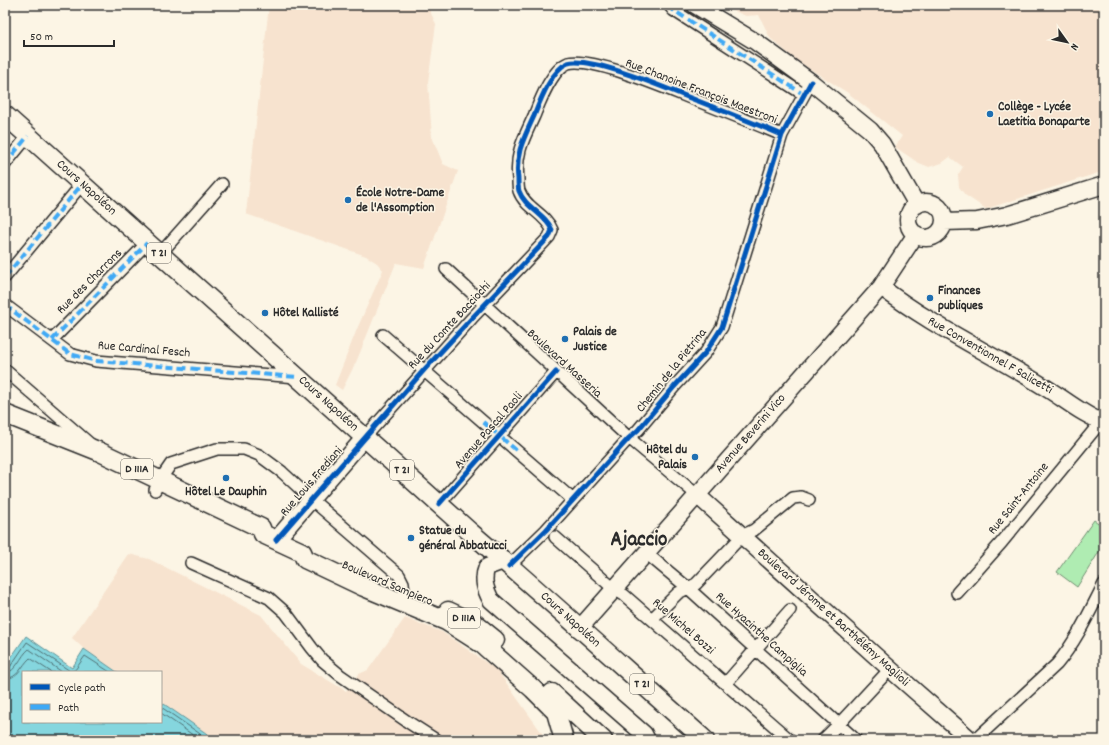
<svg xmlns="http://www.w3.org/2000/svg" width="1109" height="745" font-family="Dekko,sans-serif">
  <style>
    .built { fill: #f7e3cf }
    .green { fill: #afecb2; stroke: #6d8c6e }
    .water { fill: #85d6de; stroke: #619296 }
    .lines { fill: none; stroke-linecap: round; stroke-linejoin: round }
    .shore { stroke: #4f6f73; stroke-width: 1 }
    .street-casing { stroke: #2b2b2b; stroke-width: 14 }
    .secondary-casing { stroke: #2b2b2b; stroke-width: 19 }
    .primary-casing { stroke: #2b2b2b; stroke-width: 21 }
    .street { stroke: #fcf5e5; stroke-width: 11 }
    .secondary { stroke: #fcf5e5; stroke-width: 16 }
    .primary { stroke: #fcf5e5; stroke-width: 18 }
    .quiet { stroke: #3fa9f5; stroke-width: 4; stroke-dasharray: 8 4; stroke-linecap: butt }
    .cycleway-casing { stroke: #fcf5e5; stroke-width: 8 }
    .cycleway { stroke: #0057b8; stroke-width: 5 }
    .poi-dot { fill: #1f6fb2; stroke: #fcf5e5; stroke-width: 1.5 }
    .labels { text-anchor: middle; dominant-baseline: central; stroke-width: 3; stroke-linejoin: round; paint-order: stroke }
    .shield { fill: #fcf5e5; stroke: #6a6863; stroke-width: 1 }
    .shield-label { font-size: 12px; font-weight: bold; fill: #2b2b2b }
    .street-label { font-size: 13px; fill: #2b2b2b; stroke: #fcf5e5 }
    .poi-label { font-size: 13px; font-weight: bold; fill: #2b2b2b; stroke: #fcf5e5; text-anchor: start }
    .town-label { font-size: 21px; font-weight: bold; fill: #2b2b2b; stroke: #fcf5e5 }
  </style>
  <rect width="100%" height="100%" fill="#fcf5e5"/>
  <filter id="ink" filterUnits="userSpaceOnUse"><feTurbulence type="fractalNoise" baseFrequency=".025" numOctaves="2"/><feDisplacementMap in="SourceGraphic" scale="8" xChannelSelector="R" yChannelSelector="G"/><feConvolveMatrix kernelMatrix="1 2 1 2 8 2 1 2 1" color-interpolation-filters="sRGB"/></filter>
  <g filter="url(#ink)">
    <!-- built -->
    <path class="built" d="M269,5H427L436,24L428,82L432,137L443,164L458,171L424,268L396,263L357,360L342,390L335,385L357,329L383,270L377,263L366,256L246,214Z
      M720,5H1104V171L986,209L965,195L959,187L958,175L963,167L950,157L942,163L929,167L917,162L895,147L902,136L848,93L796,60L770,38L759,15L746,16Z
      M129,554L149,559L261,615L301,664L346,691L359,674L368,670L405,618L442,632L497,670L542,733L543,740H216L161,702V672H117L84,649L72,638Z"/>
    <!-- green -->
    <path class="green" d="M1094,520L1104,527V544L1077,587L1057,572Z"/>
    <!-- water -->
    <path class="water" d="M26,636L72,668L84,649L117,672H23V722H161V702L216,740H5V666Z"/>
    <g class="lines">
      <!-- shore -->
      <path class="shore" d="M5,668L10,667L27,642L70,671L75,670L85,656L110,672
        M5,673C17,672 20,656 29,649L62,672
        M5,679C19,678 21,666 30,658L51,672
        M161,707L209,740
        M161,713L200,740"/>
      <!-- street casing -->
      <g class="street-casing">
        <path id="street" d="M669,5L673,10L803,94
          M5,164L28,136
          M160,254L222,184
          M446,269L629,438L697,495
          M5,277L82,184
          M5,305L70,354L96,361L297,377
          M383,335L572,499
          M52,340L147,243
          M5,370L90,444
          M365,437L472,318L549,237L552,230C546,214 525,208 519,191C518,188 518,183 518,179C515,153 524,138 534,116C540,101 552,69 568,63C592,56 672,91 698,101C726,112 754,123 782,135
          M155,490L160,480L171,464L217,449H244L259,455L282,472L311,499L399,575L403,583L404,591
          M439,504L556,372
          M555,537L614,589L624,595L790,740
          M646,553L688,588L856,740
          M191,563L269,598L286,613L312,648L322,660L340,675L408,722L436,740
          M509,566L546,530L629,438L638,430L674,387L706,352L722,327L782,135L811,82
          M957,593L1002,542L1104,418
          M652,619L678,593L696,584L742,536L754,530L793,498L801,497L809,500
          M726,683L790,610
          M823,740L839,724L890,669
          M975,740L1057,664C1077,640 1090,611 1104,584"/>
      </g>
      <!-- secondary casing -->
      <g class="secondary-casing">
        <path id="secondary" d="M695,5L756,42L811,82L870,130L882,144L917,205
          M908 220a18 18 0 1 1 36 0a18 18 0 1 1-36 0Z
          M944,222L977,221L1007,215L1104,185
          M881,287C936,329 999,357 1057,395C1066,401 1095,422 1104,421
          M697,495L890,669L971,740
          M276,540L365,437
          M503,561L487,567C482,579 485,589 491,600L644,734L647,740
          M579,629L881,287L916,234"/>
      </g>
      <!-- primary casing -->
      <g class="primary-casing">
        <path id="primary" d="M5,115L469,531C549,599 626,670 705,740
          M5,414L98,451L261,528L263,534L302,552L305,559L364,587L446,621L482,644L533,689L556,712L564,740
          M448,611L474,623L495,640
          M552,693L603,740"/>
      </g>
      <!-- street -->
      <use href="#street" class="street"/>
      <!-- secondary -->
      <use href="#secondary" class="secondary"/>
      <!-- primary -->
      <use href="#primary" class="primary"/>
      <!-- quiet -->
      <path class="quiet" d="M669,5L673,10L803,94
        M5,164L28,136
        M5,277L82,184
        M5,305L70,354L96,361L297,377
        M52,340L147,243
        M483,422L516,450"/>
      <!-- cycleway casing -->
      <g class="cycleway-casing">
        <path id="cycleway" d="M439,504L556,372
          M276,540L424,370L472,318L549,237L552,230C546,214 525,208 519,191C518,188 518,183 518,179C515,153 524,138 534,116C540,101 552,69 568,63C592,56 672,91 698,101C726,112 754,123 782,135
          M509,566L546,530L629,438L638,430L674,387L706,352L722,327L782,135L811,82"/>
      </g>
      <!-- cycleway -->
      <use href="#cycleway" class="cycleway"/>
    </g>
  </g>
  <!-- markers -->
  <g class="poi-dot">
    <circle cx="990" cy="114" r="4"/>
    <circle cx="348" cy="200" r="4"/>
    <circle cx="930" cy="298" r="4"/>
    <circle cx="265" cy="313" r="4"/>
    <circle cx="565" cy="339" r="4"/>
    <circle cx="695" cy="457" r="4"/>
    <circle cx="226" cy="478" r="4"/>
    <circle cx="411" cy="538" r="4"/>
  </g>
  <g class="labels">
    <!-- shield labels -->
    <g class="shield">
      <rect x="147" y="243" width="24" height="20" rx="3"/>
      <rect x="121" y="459" width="32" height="20" rx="3"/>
      <rect x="390" y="460" width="24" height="20" rx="3"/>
      <rect x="448" y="608" width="32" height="20" rx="3"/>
      <rect x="630" y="674" width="24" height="20" rx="3"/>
    </g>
    <g class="shield-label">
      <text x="159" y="253">T 21</text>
      <text x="137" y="469">D 111A</text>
      <text x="402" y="470">T 21</text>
      <text x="464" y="618">D 111A</text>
      <text x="642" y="684">T 21</text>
    </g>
    <!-- street labels -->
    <g class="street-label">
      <text transform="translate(701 92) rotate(21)">Rue Chanoine François Maestroni</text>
      <text transform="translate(86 188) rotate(42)">Cours Napoléon</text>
      <text transform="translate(90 282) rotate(-45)">Rue des Charrons</text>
      <text transform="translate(450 326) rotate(-47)">Rue du Comte Bacciochi</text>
      <text transform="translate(144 350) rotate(5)">Rue Cardinal Fesch</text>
      <text transform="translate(990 356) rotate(30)">Rue Conventionnel F Salicetti</text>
      <text transform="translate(564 364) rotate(42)">Boulevard Masseria</text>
      <text transform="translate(672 371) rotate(-51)">Chemin de la Pietrina</text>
      <text transform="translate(328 404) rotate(42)">Cours Napoléon</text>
      <text transform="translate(489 431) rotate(-49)">Avenue Pascal Paoli</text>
      <text transform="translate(751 434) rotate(-49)">Avenue Beverini Vico</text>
      <text transform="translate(312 482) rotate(-49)">Rue Louis Frediani</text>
      <text transform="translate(1019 499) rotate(-51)">Rue Saint-Antoine</text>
      <text transform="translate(387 584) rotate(23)">Boulevard Sampiero</text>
      <text transform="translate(833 618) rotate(42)">Boulevard Jérome et Barthélémy Maglioli</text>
      <text transform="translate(570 620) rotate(42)">Cours Napoléon</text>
      <text transform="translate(683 627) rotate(41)">Rue Michel Bozzi</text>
      <text transform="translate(761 635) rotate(42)">Rue Hyacinthe Campiglia</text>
    </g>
    <!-- poi labels -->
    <g class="poi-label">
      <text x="998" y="107">Collège - Lycée<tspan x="998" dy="15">Laetitia Bonaparte</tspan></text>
      <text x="356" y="193">École Notre-Dame<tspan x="356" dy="15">de l'Assomption</tspan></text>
      <text x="938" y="291">Finances<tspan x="938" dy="15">publiques</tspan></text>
      <text x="273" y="313">Hôtel Kallisté</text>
      <text x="573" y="332">Palais de<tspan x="573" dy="15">Justice</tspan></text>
      <text x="687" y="450" text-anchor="end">Hôtel du<tspan x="687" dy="15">Palais</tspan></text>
      <text x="226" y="492" text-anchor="middle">Hôtel Le Dauphin</text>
      <text x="419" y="531">Statue du<tspan x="419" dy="15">général Abbatucci</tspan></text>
    </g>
    <!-- town labels -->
    <g class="town-label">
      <text x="639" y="541">Ajaccio</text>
    </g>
  </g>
  <!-- margin -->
  <rect width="1109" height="745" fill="none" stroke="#fcf5e5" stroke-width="20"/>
  <rect x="10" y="10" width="1089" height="725" fill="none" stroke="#2b2b2b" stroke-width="1.5" filter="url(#ink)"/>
  <!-- legend -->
  <rect x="22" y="671" width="140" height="52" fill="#fcf5e5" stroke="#a8a49b"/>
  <rect x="30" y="684" width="20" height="6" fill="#0057b8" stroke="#a8a49b"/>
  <text x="58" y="691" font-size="12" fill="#2b2b2b">Cycle path</text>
  <rect x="30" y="704" width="20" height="6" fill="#3fa9f5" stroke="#a8a49b"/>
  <text x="58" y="711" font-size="12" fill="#2b2b2b">Path</text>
  <!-- north arrow -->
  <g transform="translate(1067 42) rotate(123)" stroke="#fcf5e5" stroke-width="3" paint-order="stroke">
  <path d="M0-3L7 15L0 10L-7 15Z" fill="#2b2b2b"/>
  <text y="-6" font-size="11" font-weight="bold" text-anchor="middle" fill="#2b2b2b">N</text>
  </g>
  <!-- scale -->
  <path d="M24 40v6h90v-6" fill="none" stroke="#2b2b2b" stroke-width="2"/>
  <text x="30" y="40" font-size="12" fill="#2b2b2b" stroke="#fcf5e5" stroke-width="3" paint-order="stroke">50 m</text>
</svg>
